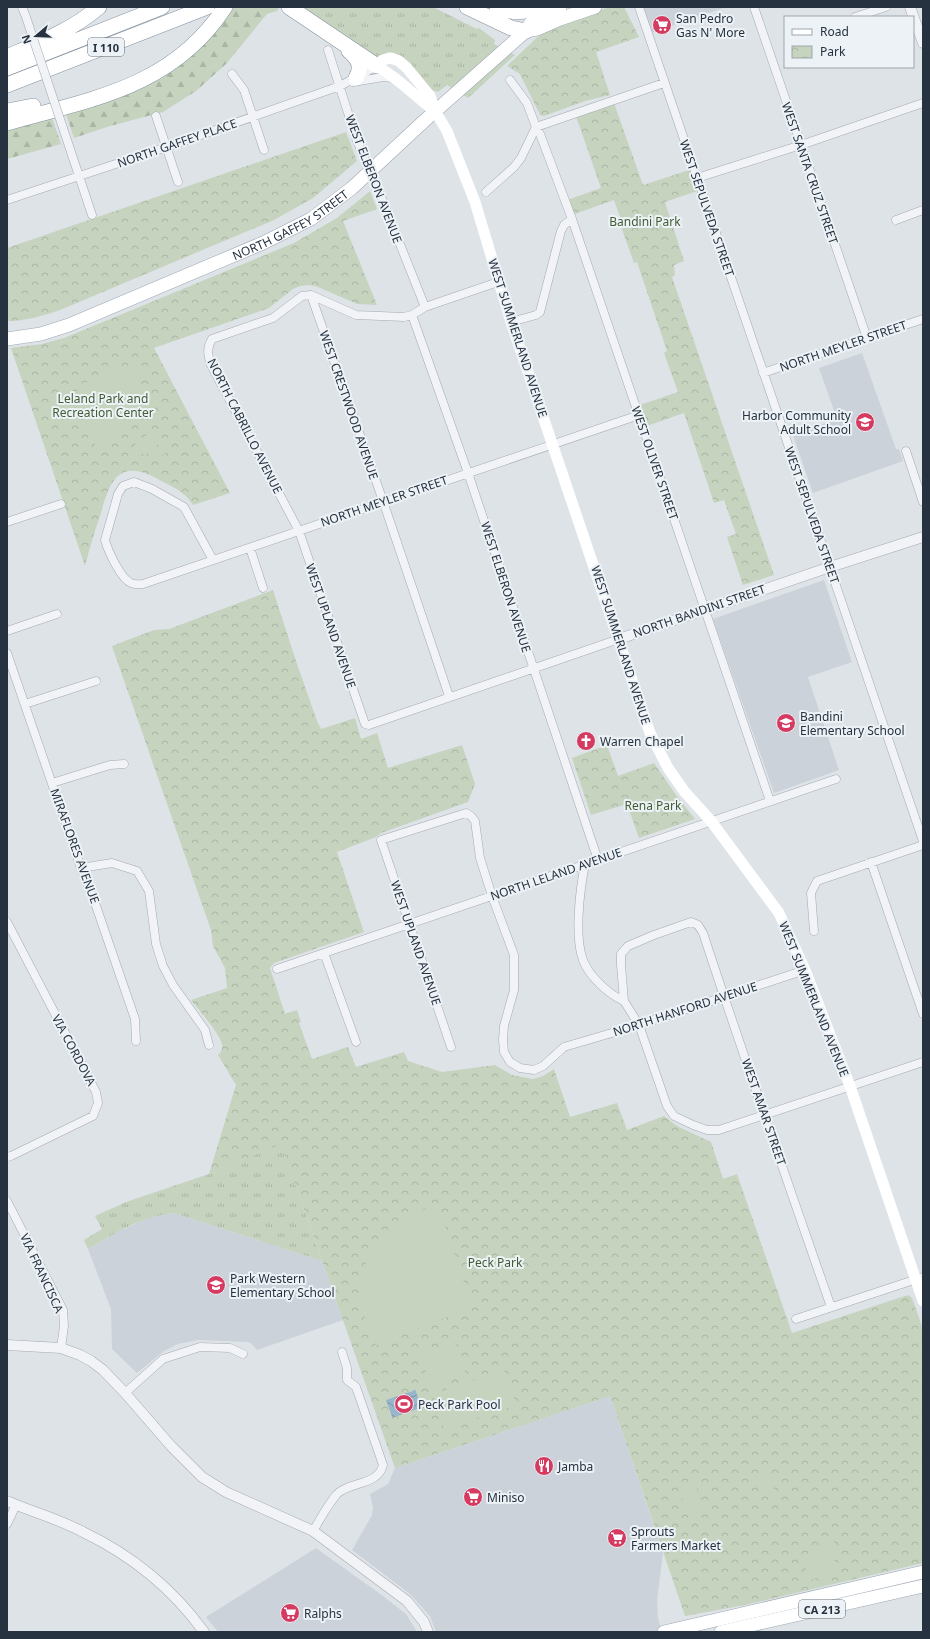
<svg xmlns="http://www.w3.org/2000/svg" width="930" height="1639" font-family="'Noto Sans',sans-serif">
  <style>
    .built { fill: #ccd2da }
    .grass { fill: url(#grass-tufts) }
    .forest { fill: url(#forest-firs) }
    .park { fill: url(#park-crowns) }
    .pitch { fill: #c6d3be }
    .water { fill: url(#water-waves) }
    .lines { fill: none; stroke-linecap: round; stroke-linejoin: round }
    .minor-casing { stroke: #a3aab2; stroke-width: 9 }
    .tertiary-casing { stroke: #a3aab2; stroke-width: 11 }
    .primary-casing { stroke: #9ca8b5; stroke-width: 14 }
    .motorway-casing { stroke: #8492a0; stroke-width: 16 }
    .minor { stroke: #f1f3f6; stroke-width: 8 }
    .tertiary { stroke: #f1f3f6; stroke-width: 10 }
    .secondary { stroke: #fff; stroke-width: 11 }
    .primary { stroke: #fff; stroke-width: 13 }
    .motorway { stroke: #fff; stroke-width: 15 }
    .minor-bridge-casing { stroke: #a3aab2; stroke-width: 9; stroke-linecap: butt }
    .minor-bridge { stroke: #f1f3f6; stroke-width: 8 }
    .labels { text-anchor: middle; dominant-baseline: central; stroke-width: 4; stroke-linejoin: round; paint-order: stroke }
    .shield { fill: #edf2f6; stroke: #626c77; stroke-width: 1 }
    .shield-label { font-size: 11px; font-weight: bold; fill: #263240 }
    .poi-label { font-size: 12px; fill: #263240; stroke: #edf2f6; text-anchor: start }
    .street-label { font-size: 12px; fill: #263240; stroke: #edf2f6 }
    .park-label { font-size: 12px; fill: #3f5c33; stroke: #edf2f6 }
  </style>
  <defs>
    <pattern id="grass-tufts" width="24" height="20" patternUnits="userSpaceOnUse"><rect width="24" height="20" fill="#c6d3be"/><path d="M3 7l-1-3M5 7V3M7 7l1-3M15 17l-1-3M17 17v-4M19 17l1-3" fill="none" stroke="#aab6a4"/></pattern>
    <pattern id="forest-firs" width="22" height="20" patternUnits="userSpaceOnUse"><rect width="22" height="20" fill="#c6d3be"/><path d="M5 1l3.5 6h-7zM16 11l3.5 6h-7z" fill="#aab6a4"/></pattern>
    <pattern id="park-crowns" width="20" height="18" patternUnits="userSpaceOnUse"><rect width="20" height="18" fill="#c6d3be"/><path d="M2 6a3 3 0 1 1 6 0M12 15a3 3 0 1 1 6 0" fill="none" stroke="#aab6a4"/></pattern>
    <pattern id="water-waves" width="16" height="10" patternUnits="userSpaceOnUse"><rect width="16" height="10" fill="#97b5cb"/><path d="M0 5q4-4 8 0t8 0" fill="none" stroke="#7b94a6"/></pattern>
  </defs>
  <rect width="100%" height="100%" fill="#dee3e8"/>
  <!-- built -->
  <path class="built" d="M642,7H726L651,33Z
    M862,353L896,449H899L903,461L813,493L793,435L837,419L819,368Z
    M824,580L852,662L808,677L839,770L774,793L713,619Z
    M174,1213L322,1261L343,1320L257,1350L252,1344L248,1342L198,1340L178,1344L164,1351L137,1373L112,1349L111,1309L88,1249L117,1232L148,1218L163,1214Z
    M610,1396L663,1553L657,1601L658,1618L662,1632H436L430,1616L410,1594L352,1550L372,1515L373,1508L370,1494L388,1484L395,1468Z
    M316,1548L383,1596L406,1614L417,1632H218L206,1617Z"/>
  <!-- grass -->
  <path class="grass" d="M301,7H433L477,29L479,28L495,40L494,44L515,55L468,98L447,85L438,92L432,90L396,54L388,52L376,57Z
    M281,1143L322,1261L174,1213C142,1216 115,1233 88,1249L84,1240L102,1229L95,1216L126,1202L209,1174Z"/>
  <!-- forest -->
  <path class="forest" d="M234,7L279,8L277,11L267,14L226,64L196,91L163,112L110,126L74,138L65,111C88,105 113,100 135,91C177,75 208,43 234,7Z
    M51,115L61,144L7,159V125Z"/>
  <!-- park -->
  <path class="park" d="M610,7H624L639,37L596,52L610,95L585,101L544,116L540,115L520,74L507,66L547,28Z
    M614,103L643,185L692,169L700,190L665,202L684,261L674,265L675,275L672,277L774,575L743,585L727,537L736,534L724,500L714,503L684,413L644,427L637,406L678,392L664,353L667,351L637,262L634,263L618,218L620,217L614,200L572,215L567,200L601,188L576,116Z
    M346,132L357,161L313,198L274,220L60,310C43,316 25,321 7,321V248Z
    M370,191L377,209L343,221L377,305L357,304L318,287L310,285L300,286L293,289L269,308L154,348L230,493L193,505C185,491 170,486 156,478C116,457 109,485 100,516C94,533 89,550 85,566L11,348L42,344L64,338L294,243L337,218Z
    M273,590L296,661L317,721L321,729L355,718L361,739L377,733L388,768L462,745L475,784L468,802L381,833L376,837L337,852L364,932L274,963L270,968L285,1014L297,1010L301,1022L299,1023L312,1059L348,1047L356,1067L404,1052L408,1061L442,1072L495,1065L512,1075L533,1079L543,1076L554,1069L570,1117L617,1103L627,1130L664,1116L677,1126L711,1142L723,1179L737,1174L792,1333L908,1295L912,1298L923,1329V1563L745,1605L685,1616L610,1396L395,1468L281,1144L209,1174L236,1085L218,1055C221,1052 223,1049 222,1044C220,1034 198,1009 191,1000L227,988L225,968L213,946L211,930L112,646L154,630L169,629Z
    M607,745L618,776L654,763L676,795L695,819L639,838L627,804L591,815L572,758Z"/>
  <!-- pitch -->
  <path class="pitch" d="M136,363C149,402 132,431 96,448L76,388L78,385Z
    M152,431L161,442L144,456L135,444Z
    M162,443L168,451L153,462L148,455Z
    M438,1205L472,1307L376,1345C369,1328 360,1310 360,1292C358,1268 380,1230 401,1219C412,1213 426,1209 438,1205Z
    M456,1343L466,1375L431,1387L420,1354Z
    M504,1370L516,1405L444,1429L433,1394Z
    M770,1474L775,1493L761,1496L756,1477Z
    M695,1483L704,1509L688,1515L679,1489Z
    M827,1541L834,1542L838,1547L830,1579L823,1582L816,1578L811,1580L810,1583L805,1587L801,1581L803,1579V1572L809,1566L807,1560L820,1544Z"/>
  <!-- water -->
  <path class="water" d="M415,1389L422,1409L420,1408L394,1417L393,1419L386,1400L413,1391Z"/>
  <g class="lines">
    <!-- minor casing -->
    <g class="minor-casing">
      <path id="minor" d="M22,7L26,17
        M639,7L923,841
        M754,7L867,338
        M855,17L886,7
        M328,50L357,141
        M232,74L244,90L264,150
        M353,82L383,77L393,78
        M664,83L536,127L540,134L572,219L770,801
        M156,116L178,182
        M64,131L92,215
        M697,178L801,145L923,103
        M486,192L514,167L521,158L536,127L527,103L510,80
        M380,194L425,307
        M7,200L167,147L340,86L377,66
        M896,220L923,210
        M498,282L425,307L412,315L404,317L356,315L311,295L302,296L273,318L212,339C206,349 208,355 211,365L299,531L365,724L369,725L619,639
        M311,295L383,501L449,696
        M412,315L468,473L598,860
        M511,322L536,315L540,312L561,231L564,225L572,219
        M763,373L923,319
        M906,451L923,502
        M7,522L61,504
        M250,548L263,588
        M213,560L184,507L152,489L134,482L123,486L118,494L105,540C108,551 121,579 131,583C135,585 139,584 143,584C309,528 474,471 639,415
        M7,631L57,614
        M7,653L81,868L95,903L135,1019L136,1041
        M25,704L96,681
        M52,783L110,765L124,764
        M871,862L923,1014
        M585,864C580,889 574,936 583,960C589,976 608,994 624,1001
        M81,868L112,863L137,871L149,891L156,944L163,966L173,985L205,1030L209,1045
        M7,922L96,1092L98,1103L93,1116L11,1156L7,1157
        M814,931L811,893L817,881L923,845
        M324,953L356,1042
        M277,969L836,779
        M451,1047L381,840L466,813L471,816L475,821L480,858L492,896L514,955V990L504,1026L503,1040L504,1052L510,1062L520,1068L534,1070L543,1066L564,1047L639,1025L805,970
        M7,1201L63,1310L64,1326L61,1348
        M831,1307C788,1183 744,1058 703,933L698,925L691,922L654,935L628,946L621,954V965L624,1001L639,1025L667,1106L674,1116L693,1125L707,1130H719L923,1062
        M796,1319L923,1277
        M125,1393L163,1359L200,1347L230,1348L243,1354
        M7,1524L16,1505
        M313,1531C320,1520 328,1504 337,1494C350,1481 378,1486 383,1465L356,1387L347,1380V1368L342,1352"/>
    </g>
    <!-- tertiary casing -->
    <g class="tertiary-casing">
      <path id="tertiary" d="M910,7L923,43
        M619,639L830,567L923,537
        M7,1345L61,1348L80,1355L91,1361L103,1370L125,1393L171,1446L202,1477L226,1492L313,1531L407,1601L424,1622L428,1632
        M7,1501C32,1512 59,1519 83,1532C131,1555 173,1589 204,1632"/>
    </g>
    <!-- primary casing -->
    <g class="primary-casing">
      <g id="primary">
        <path d="M526,31L537,29L560,19L595,7"/>
        <path id="s1" d="M7,339L41,334L69,325L263,243L311,219L352,188L423,122L526,31L530,24L537,18L560,7"/>
        <path d="M664,1632L923,1572"/>
        <path d="M721,1632L923,1586"/>
      </g>
    </g>
    <!-- motorway casing -->
    <g class="motorway-casing">
      <path id="motorway" d="M289,7L377,66
        M467,7L511,28L526,31
        M497,7C513,14 525,12 541,7
        M349,51C358,59 363,66 356,78
        M7,57C39,43 72,30 99,7
        M7,68L162,7
        M7,85L207,7
        M7,111L33,106
        M7,123C92,99 173,87 225,7"/>
    </g>
    <!-- minor -->
    <use href="#minor" class="minor"/>
    <!-- tertiary -->
    <use href="#tertiary" class="tertiary"/>
    <!-- secondary -->
    <path class="secondary" d="M435,111C425,104 418,97 408,89C398,80 388,73 377,66L383,60L391,58L399,61L407,68L430,96L435,111L447,131L475,202L511,322L650,733L668,768L684,791L711,821L779,913L805,970L850,1086L923,1301"/>
    <!-- primary -->
    <use href="#primary" class="primary"/>
    <!-- motorway -->
    <use href="#motorway" class="motorway"/>
    <!-- minor-bridge casing -->
    <g class="minor-bridge-casing">
      <path id="minor-bridge" d="M26,17L64,131
        M357,141L380,194"/>
    </g>
    <!-- minor-bridge -->
    <use href="#minor-bridge" class="minor-bridge"/>
  </g>
  <!-- icons -->
  <defs>
    <g id="supermarket-disc" transform="scale(1)"><circle r="9.5" fill="#d53b61" stroke="#edf2f6"/><path d="M-6-5.5h2.5l.6 2H6L4.5 2H-2.5L-4.4-4H-6ZM-1.5 3.2a1.3 1.3 0 1 0 .1 0ZM3 3.2a1.3 1.3 0 1 0 .1 0Z" fill="#fff"/></g>
    <g id="school-disc" transform="scale(1)"><circle r="9.5" fill="#d53b61" stroke="#edf2f6"/><path d="M0-5L7-2L0 1L-7-2ZM-4 1L0 2.5L4 1V4Q0 6-4 4Z" fill="#fff"/></g>
    <g id="church-disc" transform="scale(1)"><circle r="9.5" fill="#d53b61" stroke="#edf2f6"/><path d="M-1.2-6h2.4v3.5h3.3v2.4h-3.3V6h-2.4V-.1h-3.3v-2.4h3.3Z" fill="#fff"/></g>
    <g id="stadium-disc" transform="scale(1)"><circle r="9.5" fill="#d53b61" stroke="#edf2f6"/><path d="M0-5a6.5 5 0 1 0 0 10a6.5 5 0 1 0 0-10ZM-3.5-1.8h7v3.6h-7Z" fill="#fff"/></g>
    <g id="restaurant-disc" transform="scale(1)"><circle r="9.5" fill="#d53b61" stroke="#edf2f6"/><path d="M-5-6h1v4h1v-4h1v4h1v-4h1v5L-1.5 .5V6h-2V.5L-5-1ZM5-6V6H3V1.5H1.5Q1.5-4 5-6Z" fill="#fff"/></g>
  </defs>
  <g fill-rule="evenodd">
    <use href="#supermarket-disc" x="662" y="25"/>
    <use href="#school-disc" x="865" y="422"/>
    <use href="#school-disc" x="786" y="723"/>
    <use href="#church-disc" x="586" y="741"/>
    <use href="#school-disc" x="216" y="1285"/>
    <use href="#stadium-disc" x="404" y="1404"/>
    <use href="#restaurant-disc" x="544" y="1466"/>
    <use href="#supermarket-disc" x="473" y="1497"/>
    <use href="#supermarket-disc" x="617" y="1538"/>
    <use href="#supermarket-disc" x="290" y="1613"/>
  </g>
  <g class="labels">
    <!-- shield labels -->
    <g class="shield">
      <rect x="88" y="38" width="36" height="18" rx="3"/>
      <rect x="799" y="1600" width="46" height="18" rx="3"/>
    </g>
    <g class="shield-label">
      <text x="106" y="47">I 110</text>
      <text x="822" y="1609">CA 213</text>
    </g>
    <!-- poi labels -->
    <g class="poi-label">
      <text x="676" y="18">San Pedro<tspan x="676" dy="14">Gas N' More</tspan></text>
      <text x="851" y="415" text-anchor="end">Harbor Community<tspan x="851" dy="14">Adult School</tspan></text>
      <text x="800" y="716">Bandini<tspan x="800" dy="14">Elementary School</tspan></text>
      <text x="600" y="741">Warren Chapel</text>
      <text x="230" y="1278">Park Western<tspan x="230" dy="14">Elementary School</tspan></text>
      <text x="418" y="1404">Peck Park Pool</text>
      <text x="558" y="1466">Jamba</text>
      <text x="487" y="1497">Miniso</text>
      <text x="631" y="1531">Sprouts<tspan x="631" dy="14">Farmers Market</tspan></text>
      <text x="304" y="1613">Ralphs</text>
    </g>
    <!-- street labels -->
    <g class="street-label">
      <text transform="translate(177 143) rotate(-19)">NORTH GAFFEY PLACE</text>
      <text transform="translate(810 173) rotate(71)">WEST SANTA CRUZ STREET</text>
      <text transform="translate(374 179) rotate(69)">WEST ELBERON AVENUE</text>
      <text transform="translate(707 208) rotate(71)">WEST SEPULVEDA STREET</text>
      <text stroke="none"><textPath href="#s1" startOffset="307">NORTH GAFFEY STREET</textPath></text>
      <text transform="translate(518 338) rotate(72)">WEST SUMMERLAND AVENUE</text>
      <text transform="translate(843 346) rotate(-19)">NORTH MEYLER STREET</text>
      <text transform="translate(349 405) rotate(71)">WEST CRESTWOOD AVENUE</text>
      <text transform="translate(245 426) rotate(63)">NORTH CABRILLO AVENUE</text>
      <text transform="translate(655 463) rotate(71)">WEST OLIVER STREET</text>
      <text transform="translate(384 501) rotate(-19)">NORTH MEYLER STREET</text>
      <text transform="translate(812 515) rotate(71)">WEST SEPULVEDA STREET</text>
      <text transform="translate(506 587) rotate(72)">WEST ELBERON AVENUE</text>
      <text transform="translate(699 611) rotate(-19)">NORTH BANDINI STREET</text>
      <text transform="translate(331 626) rotate(71)">WEST UPLAND AVENUE</text>
      <text transform="translate(621 645) rotate(72)">WEST SUMMERLAND AVENUE</text>
      <text transform="translate(75 846) rotate(70)">MIRAFLORES AVENUE</text>
      <text transform="translate(556 874) rotate(-19)">NORTH LELAND AVENUE</text>
      <text transform="translate(416 943) rotate(71)">WEST UPLAND AVENUE</text>
      <text transform="translate(814 999) rotate(68)">WEST SUMMERLAND AVENUE</text>
      <text transform="translate(685 1009) rotate(-18)">NORTH HANFORD AVENUE</text>
      <text transform="translate(74 1050) rotate(62)">VIA CORDOVA</text>
      <text transform="translate(764 1112) rotate(71)">WEST AMAR STREET</text>
      <text transform="translate(42 1273) rotate(65)">VIA FRANCISCA</text>
    </g>
    <!-- park labels -->
    <g class="park-label">
      <text x="645" y="221">Bandini Park</text>
      <text x="103" y="398">Leland Park and<tspan x="103" dy="14">Recreation Center</tspan></text>
      <text x="653" y="805">Rena Park</text>
      <text x="495" y="1262">Peck Park</text>
    </g>
  </g>
  <!-- border -->
  <rect width="930" height="1639" fill="none" stroke="#263240" stroke-width="16"/>
  <!-- legend -->
  <rect x="784" y="16" width="130" height="52" fill="#edf2f6" stroke="#9da5ad"/>
  <rect x="792" y="29" width="20" height="6" fill="#ffffff" stroke="#9da5ad"/>
  <text x="820" y="36" font-size="12" fill="#263240">Road</text>
  <rect x="792" y="46" width="20" height="12" fill="url(#park-crowns)" stroke="#9da5ad"/>
  <text x="820" y="56" font-size="12" fill="#263240">Park</text>
  <!-- north arrow -->
  <g transform="translate(36 36) rotate(251)" stroke="#edf2f6" stroke-width="3" paint-order="stroke">
  <path d="M0-3L7 15L0 10L-7 15Z" fill="#263240"/>
  <text y="-6" font-size="11" font-weight="bold" text-anchor="middle" fill="#263240">N</text>
  </g>
</svg>
